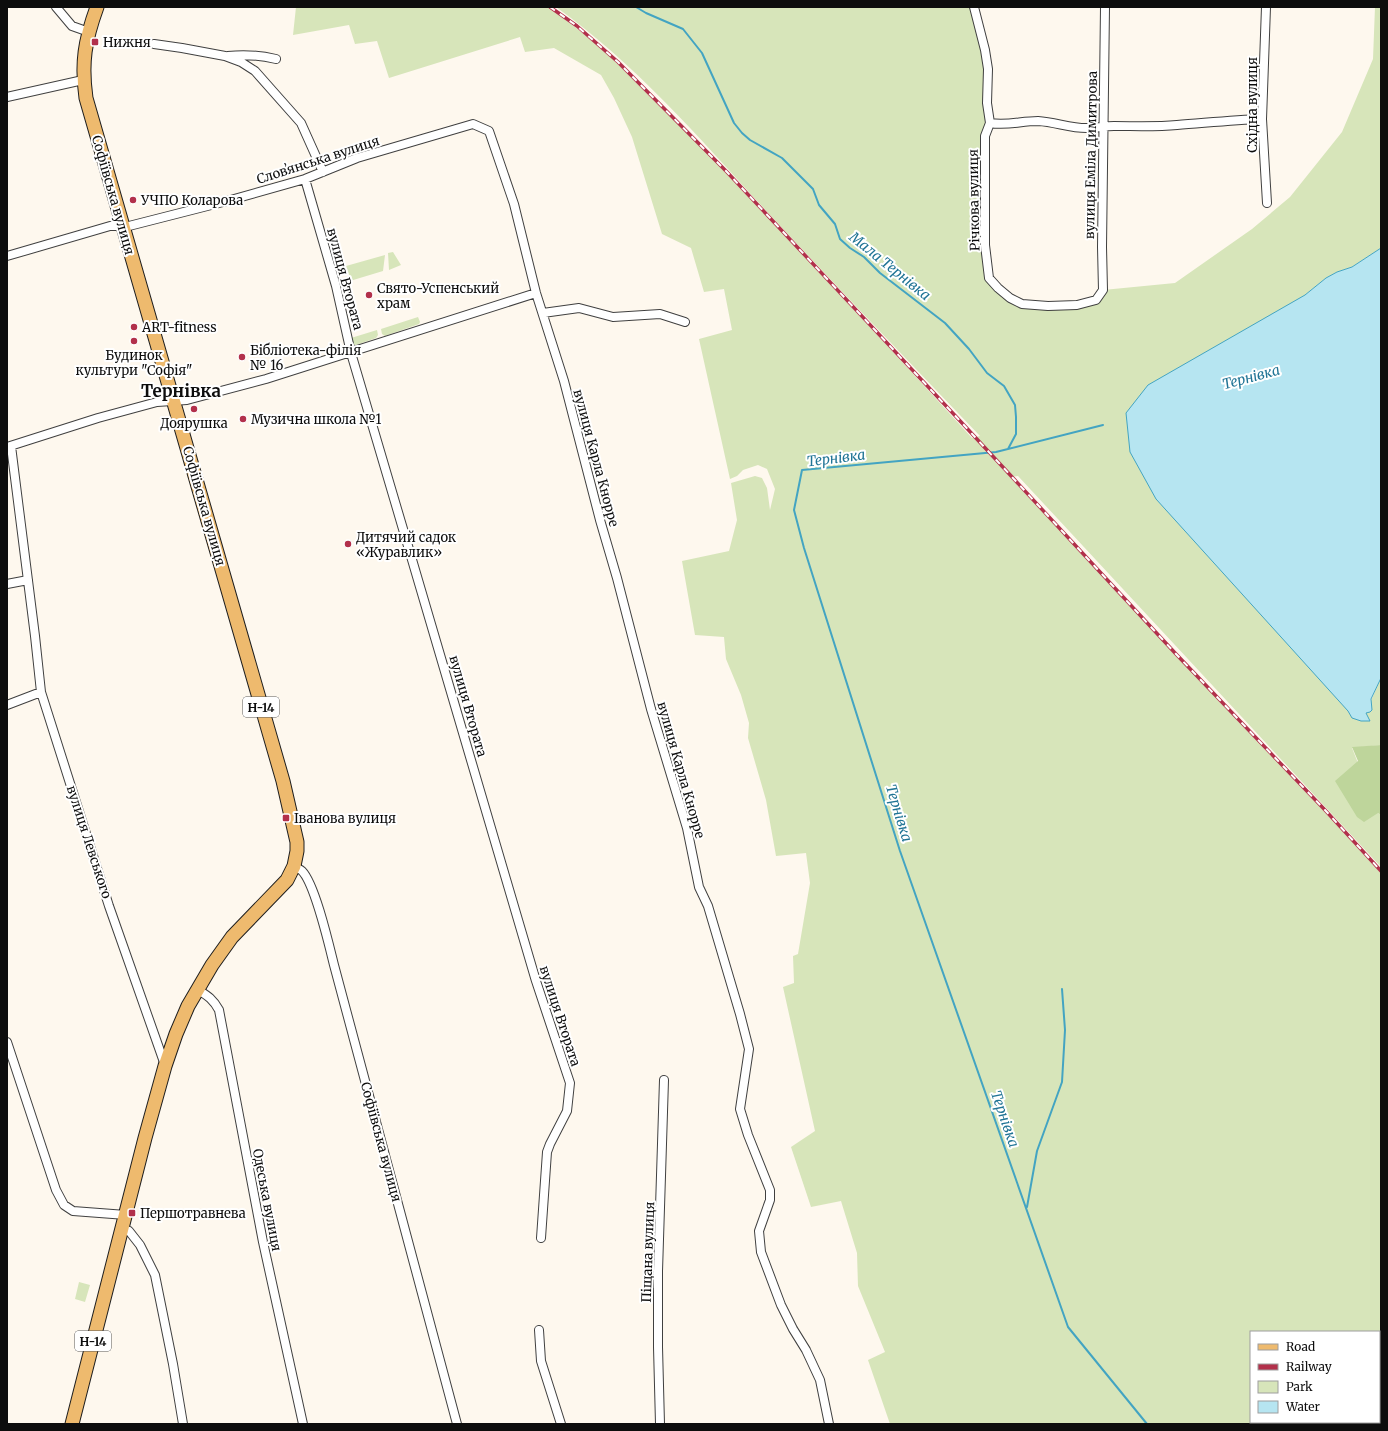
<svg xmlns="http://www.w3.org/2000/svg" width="1388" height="1431" font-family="Merriweather,serif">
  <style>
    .green { fill: #d7e5ba; fill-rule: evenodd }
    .forest { fill: #bed59b }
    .water { fill: #b6e5f1; stroke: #43a4c2 }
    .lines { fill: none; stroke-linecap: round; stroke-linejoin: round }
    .stream { stroke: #43a4c2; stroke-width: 2 }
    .minor-casing { stroke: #404040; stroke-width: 10 }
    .primary-casing { stroke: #1e1e1e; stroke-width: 15 }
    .minor { stroke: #fff; stroke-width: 8 }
    .primary { stroke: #eeba6e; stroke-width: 13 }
    .rail-casing { stroke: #b2304b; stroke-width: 3.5 }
    .rail { stroke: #fff; stroke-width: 2; stroke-dasharray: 6; stroke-linecap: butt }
    .poi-dot { fill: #b2304b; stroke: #fff; stroke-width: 1.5 }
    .labels { text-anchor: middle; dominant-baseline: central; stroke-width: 4; stroke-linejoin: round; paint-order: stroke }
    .shield { fill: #fff; stroke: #565656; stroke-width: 1 }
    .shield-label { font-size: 12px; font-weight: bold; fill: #0d0d0d }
    .poi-label { font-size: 13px; fill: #0d0d0d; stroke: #fff; text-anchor: start }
    .street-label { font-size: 13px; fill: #0d0d0d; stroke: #fff }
    .water-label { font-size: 14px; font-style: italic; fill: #207495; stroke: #fff }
    .district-label { font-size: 17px; font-weight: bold; fill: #0d0d0d; stroke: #fff }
  </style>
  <rect width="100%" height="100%" fill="#fef8ee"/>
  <!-- green -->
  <path class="green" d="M296,7H548C623,59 687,131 749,197C824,277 898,357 972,438L980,436C909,362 839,289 769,214C702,141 637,65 556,7H972L983,51L988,121V278L1022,306L1095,304L1103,290L1175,283L1252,229L1290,197L1342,132L1373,59L1375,7H1381V248L1352,267L1337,272L1326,278L1305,295L1348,711L1352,718L1366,712L1381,678V745L1352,748L1378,813L1381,815V867L1018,476L1010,477L1323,810L1381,873V1424H890L868,1360L885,1352L858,1286L857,1253L841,1201L811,1207L791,1147L815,1131L783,987L794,983L793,956L798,954L810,883L806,853L776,856L766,800L748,738L749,723L741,695L726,659L724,637L695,635L682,561L729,551L737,520L731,483L755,476L762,478L767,488L770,510L775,489L767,469L758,465L743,470L737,476L730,479L699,339L732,330L724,289L704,292L691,248L662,234L632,137L614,98L601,75L554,48L525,52L520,37L389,78L377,41L355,44L349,25L293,35ZM1251,1332H1379V1422H1251Z
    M393,252L401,265L389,270L388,253Z
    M385,255L383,271L340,284L339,281L350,277L346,266Z
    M418,317L420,322L419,324L385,336L382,334L381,329Z
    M377,330L378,335L376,338L356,345H354L351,338Z
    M79,1282L90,1285L85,1302L75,1299Z"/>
  <!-- forest -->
  <path class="forest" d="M1381,745V815L1378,813L1364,822L1357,817L1335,781L1358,761L1352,747Z"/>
  <!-- water -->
  <path class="water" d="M1381,248V678L1371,699L1372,710L1370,712L1366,713L1370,721H1361L1352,718L1348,711L1156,499L1130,452L1126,413L1148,385L1305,295L1326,278L1337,272L1352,267Z"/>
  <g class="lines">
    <!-- stream -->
    <path class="stream" d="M636,7L646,13L683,29L702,53L734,123L742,133L750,140L782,158L813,189L819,205L835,224L840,239L850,248L864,257L880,273L945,323L969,349L987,373L1004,386L1015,405L1016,417V434L1008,449
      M1103,425L996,452L802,470L794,510L804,548L900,851L1068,1327L1147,1424
      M1027,1207L1037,1151L1062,1082L1065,1030L1062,989"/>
    <!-- minor casing -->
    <g class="minor-casing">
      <path id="minor" d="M56,7L72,26L89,32
        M974,7L985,50L988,69L987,103L990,123L985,136V245L989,278L998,288L1010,298L1022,304L1048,306L1077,305L1096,300L1103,290L1102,247L1105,7
        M1266,7L1262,119L1267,203
        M154,44L182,48L225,56L241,62L255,71L301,123L323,172
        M228,56C246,54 259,55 276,59
        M7,97L83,80
        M990,123C1007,126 1021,121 1038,121C1056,122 1072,129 1089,128C1097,128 1105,126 1114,126C1135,126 1156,127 1177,125C1205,123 1233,120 1262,119
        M305,179L336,286L351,353L403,529L536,981L570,1083L567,1111L550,1144L547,1152L541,1238
        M7,256L110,226H129L227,201L305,179L357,158L473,124L489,131L514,204L536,293L564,381L600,520L617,578L651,709L687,828L699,887L708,906L740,1014L749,1049L740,1109L748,1135L770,1190V1200L759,1231L761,1252L781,1305L793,1329L806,1350L820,1380L829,1424
        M543,313L579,308L613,317L660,314L685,322
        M11,446L35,636L41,692L109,906L165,1065
        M7,447L98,418L157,402L187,400L266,379L536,293
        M7,584L28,580
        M7,705L41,692
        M294,866C296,868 300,869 302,871C315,884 329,945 334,965L457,1424
        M197,989C208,996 213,999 219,1010L263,1242L303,1424
        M7,1042L56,1190L64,1205L73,1211L126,1215
        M129,1231L140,1245L155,1275L173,1364L183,1424
        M539,1330L541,1361L561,1424
        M660,1424L658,1347V1271L664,1080"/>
    </g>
    <!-- primary casing -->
    <g class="primary-casing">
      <path id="primary" d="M72,1424L145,1138L165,1066L176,1034L188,1006L212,965L232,937L287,880L294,866L297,851V842L283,781L86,98C81,63 85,40 97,7"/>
    </g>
    <!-- minor -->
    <use href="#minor" class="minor"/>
    <!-- primary -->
    <use href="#primary" class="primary"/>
    <!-- rail casing -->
    <g class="rail-casing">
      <path id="rail" d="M550,7L577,26L618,62L727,172L962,423L1176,654L1325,810L1381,871"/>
    </g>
    <!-- rail -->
    <use href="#rail" class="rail"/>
  </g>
  <!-- markers -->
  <g class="poi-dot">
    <rect x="91" y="38" width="8" height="8" rx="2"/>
    <circle cx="133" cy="200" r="4"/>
    <circle cx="369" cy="295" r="4"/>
    <circle cx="134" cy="327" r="4"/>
    <circle cx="134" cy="341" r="4"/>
    <circle cx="242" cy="357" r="4"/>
    <circle cx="194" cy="409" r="4"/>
    <circle cx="243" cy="419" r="4"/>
    <circle cx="348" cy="544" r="4"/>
    <rect x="282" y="814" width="8" height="8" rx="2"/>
    <rect x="128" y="1209" width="8" height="8" rx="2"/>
  </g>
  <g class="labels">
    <!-- shield labels -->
    <g class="shield">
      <rect x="243" y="697" width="36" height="20" rx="3"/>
      <rect x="75" y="1331" width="36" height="20" rx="3"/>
    </g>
    <g class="shield-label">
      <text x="261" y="707">Н-14</text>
      <text x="93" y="1341">Н-14</text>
    </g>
    <!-- poi labels -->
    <g class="poi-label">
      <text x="103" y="42">Нижня</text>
      <text x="141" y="200">УЧПО Коларова</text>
      <text x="377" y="288">Свято-Успенський<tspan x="377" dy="15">храм</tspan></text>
      <text x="142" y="327">ART-fitness</text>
      <text x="250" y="350">Бібліотека-філія<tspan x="250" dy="15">№ 16</tspan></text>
      <text x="134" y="355" text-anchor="middle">Будинок<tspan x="134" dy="15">культури "Софія"</tspan></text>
      <text x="251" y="419">Музична школа №1</text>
      <text x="194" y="423" text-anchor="middle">Доярушка</text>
      <text x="356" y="537">Дитячий садок<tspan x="356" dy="15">«Журавлик»</tspan></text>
      <text x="294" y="818">Іванова вулиця</text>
      <text x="140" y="1213">Першотравнева</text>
    </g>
    <!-- street labels -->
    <g class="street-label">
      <text transform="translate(1252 105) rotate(-90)">Східна вулиця</text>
      <text transform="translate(1091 155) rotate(-89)">вулиця Еміла Димитрова</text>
      <text transform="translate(318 160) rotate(-18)">Словʼянська вулиця</text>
      <text transform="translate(113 195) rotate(74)">Софіївська вулиця</text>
      <text transform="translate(974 200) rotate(-91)">Річкова вулиця</text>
      <text transform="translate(345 279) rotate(75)">вулиця Втората</text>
      <text transform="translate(596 458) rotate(75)">вулиця Карла Кнорре</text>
      <text transform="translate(204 506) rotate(74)">Софіївська вулиця</text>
      <text transform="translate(468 706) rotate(74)">вулиця Втората</text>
      <text transform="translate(681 770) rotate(74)">вулиця Карла Кнорре</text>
      <text transform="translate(89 842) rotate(72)">вулиця Левського</text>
      <text transform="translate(560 1016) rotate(72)">вулиця Втората</text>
      <text transform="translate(381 1142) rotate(75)">Софіївська вулиця</text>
      <text transform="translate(267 1200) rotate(79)">Одеська вулиця</text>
      <text transform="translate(648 1252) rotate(-88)">Піщана вулиця</text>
    </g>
    <!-- water labels -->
    <g class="water-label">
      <text transform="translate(890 266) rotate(39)">Мала Тернівка</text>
      <text transform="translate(1251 377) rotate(-15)">Тернівка</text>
      <text transform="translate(836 458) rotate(-7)">Тернівка</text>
      <text transform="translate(899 813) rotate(73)">Тернівка</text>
      <text transform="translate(1005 1119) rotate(71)">Тернівка</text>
    </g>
    <!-- district labels -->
    <g class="district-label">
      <text x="181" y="391">Тернівка</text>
    </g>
  </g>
  <!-- border -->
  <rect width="1388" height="1431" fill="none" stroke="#0d0d0d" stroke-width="16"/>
  <!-- legend -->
  <rect x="1250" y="1331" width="130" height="92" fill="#ffffff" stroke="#9e9e9e"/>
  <rect x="1258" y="1344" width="20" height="6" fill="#eeba6e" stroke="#9e9e9e"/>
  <text x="1286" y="1351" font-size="12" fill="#0d0d0d">Road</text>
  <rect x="1258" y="1364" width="20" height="6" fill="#b2304b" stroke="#9e9e9e"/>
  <text x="1286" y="1371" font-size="12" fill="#0d0d0d">Railway</text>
  <rect x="1258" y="1381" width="20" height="12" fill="#d7e5ba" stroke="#9e9e9e"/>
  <text x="1286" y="1391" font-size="12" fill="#0d0d0d">Park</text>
  <rect x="1258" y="1401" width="20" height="12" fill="#b6e5f1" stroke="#9e9e9e"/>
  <text x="1286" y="1411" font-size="12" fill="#0d0d0d">Water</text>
</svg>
